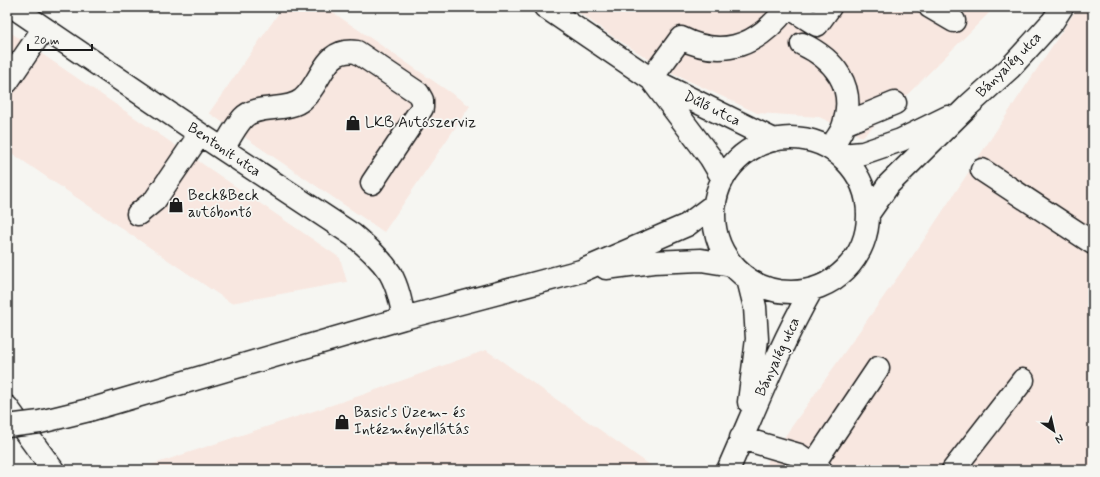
<svg xmlns="http://www.w3.org/2000/svg" width="1100" height="477" font-family="Mynerve,sans-serif">
  <style>
    .built { fill: #f8e7e0 }
    .lines { fill: none; stroke-linecap: round; stroke-linejoin: round }
    .minor-casing { stroke: #1c1c1c; stroke-width: 25 }
    .minor { stroke: #f6f6f2; stroke-width: 22 }
    .minor-bridge-casing { stroke: #1c1c1c; stroke-width: 25; stroke-linecap: butt }
    .minor-bridge { stroke: #f6f6f2; stroke-width: 22 }
    .labels { text-anchor: middle; dominant-baseline: central; stroke-width: 3.5; stroke-linejoin: round; paint-order: stroke }
    .street-label { font-size: 15px; fill: #1c1c1c; stroke: #f6f6f2 }
    .poi-label { font-size: 15px; fill: #1c1c1c; stroke: #f6f6f2; text-anchor: start }
  </style>
  <rect width="100%" height="100%" fill="#f6f6f2"/>
  <filter id="ink" filterUnits="userSpaceOnUse"><feTurbulence type="fractalNoise" baseFrequency=".025" numOctaves="2"/><feDisplacementMap in="SourceGraphic" scale="8" xChannelSelector="R" yChannelSelector="G"/><feConvolveMatrix kernelMatrix="1 2 1 2 8 2 1 2 1" color-interpolation-filters="sRGB"/></filter>
  <g filter="url(#ink)">
    <!-- built -->
    <path class="built" d="M283,7H325L470,106L384,232L209,113Z
      M571,7H995L899,103L862,137L819,117L757,113L666,70L612,36Z
      M1078,7H1093V470H776L766,463L921,244Z
      M7,30L340,258L347,282L231,303L7,150Z
      M486,350L653,467L651,470H136L362,395Z"/>
    <g class="lines">
      <!-- minor casing -->
      <g class="minor-casing">
        <path id="minor" d="M13,7L200,134L353,235C367,247 380,258 390,273C398,287 401,303 404,318
          M545,7L651,79L774,140
          M788,7L817,25L830,7
          M930,7L954,21
          M802,44C834,59 856,86 844,124C842,133 835,140 830,148
          M651,79L681,38C724,60 760,44 787,7
          M7,82L44,28
          M654,83L710,157L723,179
          M844,124L895,103
          M714 215a77 77 0 1 1 154 0a77 77 0 1 1-154 0Z
          M223,149C229,139 235,127 243,118C257,103 288,113 303,99C323,82 323,47 357,52L418,93L422,100V108L372,183
          M841,155L863,153L901,140L948,117
          M982,170L1093,243
          M138,214L155,200L200,134
          M868,214L889,184L969,105L1010,68L1053,21L1062,7
          M606,268L653,262L701,260L732,265
          M748,279L755,307L757,339L749,402
          M7,407L53,470
          M89,410L404,318L581,271L687,225L715,204
          M741,438L799,455L821,470
          M813,465L878,368
          M728,470C755,409 779,347 812,289
          M953,470L1023,380"/>
      </g>
      <!-- minor -->
      <use href="#minor" class="minor"/>
      <!-- minor-bridge casing -->
      <g class="minor-bridge-casing">
        <path id="minor-bridge" d="M7,426L40,422L89,410"/>
      </g>
      <!-- minor-bridge -->
      <use href="#minor-bridge" class="minor-bridge"/>
    </g>
  </g>
  <!-- icons -->
  <defs>
    <g id="shop-bare" transform="scale(1.2)"><path d="M-5-2.5h2.3a2.7 3.5 0 0 1 5.4 0H5L5.5 6h-11ZM-1.5-2.5h3a1.5 2.3 0 0 0-3 0Z" fill="#1c1c1c" stroke="#f6f6f2" stroke-width="2.5" paint-order="stroke"/></g>
  </defs>
  <g fill-rule="evenodd">
    <use href="#shop-bare" x="353" y="123"/>
    <use href="#shop-bare" x="176" y="205"/>
    <use href="#shop-bare" x="342" y="422"/>
  </g>
  <g class="labels">
    <!-- street labels -->
    <g class="street-label">
      <text transform="translate(1009 65) rotate(-45)">Bányalég utca</text>
      <text transform="translate(712 109) rotate(26)">Dűlő utca</text>
      <text transform="translate(224 150) rotate(34)">Bentonit utca</text>
      <text transform="translate(778 357) rotate(-65)">Bányalég utca</text>
    </g>
    <!-- poi labels -->
    <g class="poi-label">
      <text x="365" y="123">LKB Autószerviz</text>
      <text x="188" y="196">Beck&amp;Beck<tspan x="188" dy="17">autóbontó</tspan></text>
      <text x="354" y="413">Basic's Üzem- és<tspan x="354" dy="17">Intézményellátás</tspan></text>
    </g>
  </g>
  <!-- margin -->
  <rect width="1100" height="477" fill="none" stroke="#f6f6f2" stroke-width="24"/>
  <rect x="12" y="12" width="1076" height="453" fill="none" stroke="#1c1c1c" stroke-width="1.5" filter="url(#ink)"/>
  <!-- north arrow -->
  <g transform="translate(1054 431) rotate(146)" stroke="#f6f6f2" stroke-width="3" paint-order="stroke">
  <path d="M0-3L7 15L0 10L-7 15Z" fill="#1c1c1c"/>
  <text y="-6" font-size="11" font-weight="bold" text-anchor="middle" fill="#1c1c1c">N</text>
  </g>
  <!-- scale -->
  <path d="M28 44v6h64v-6" fill="none" stroke="#1c1c1c" stroke-width="2"/>
  <text x="34" y="44" font-size="12" fill="#1c1c1c" stroke="#f6f6f2" stroke-width="3" paint-order="stroke">20 m</text>
</svg>
